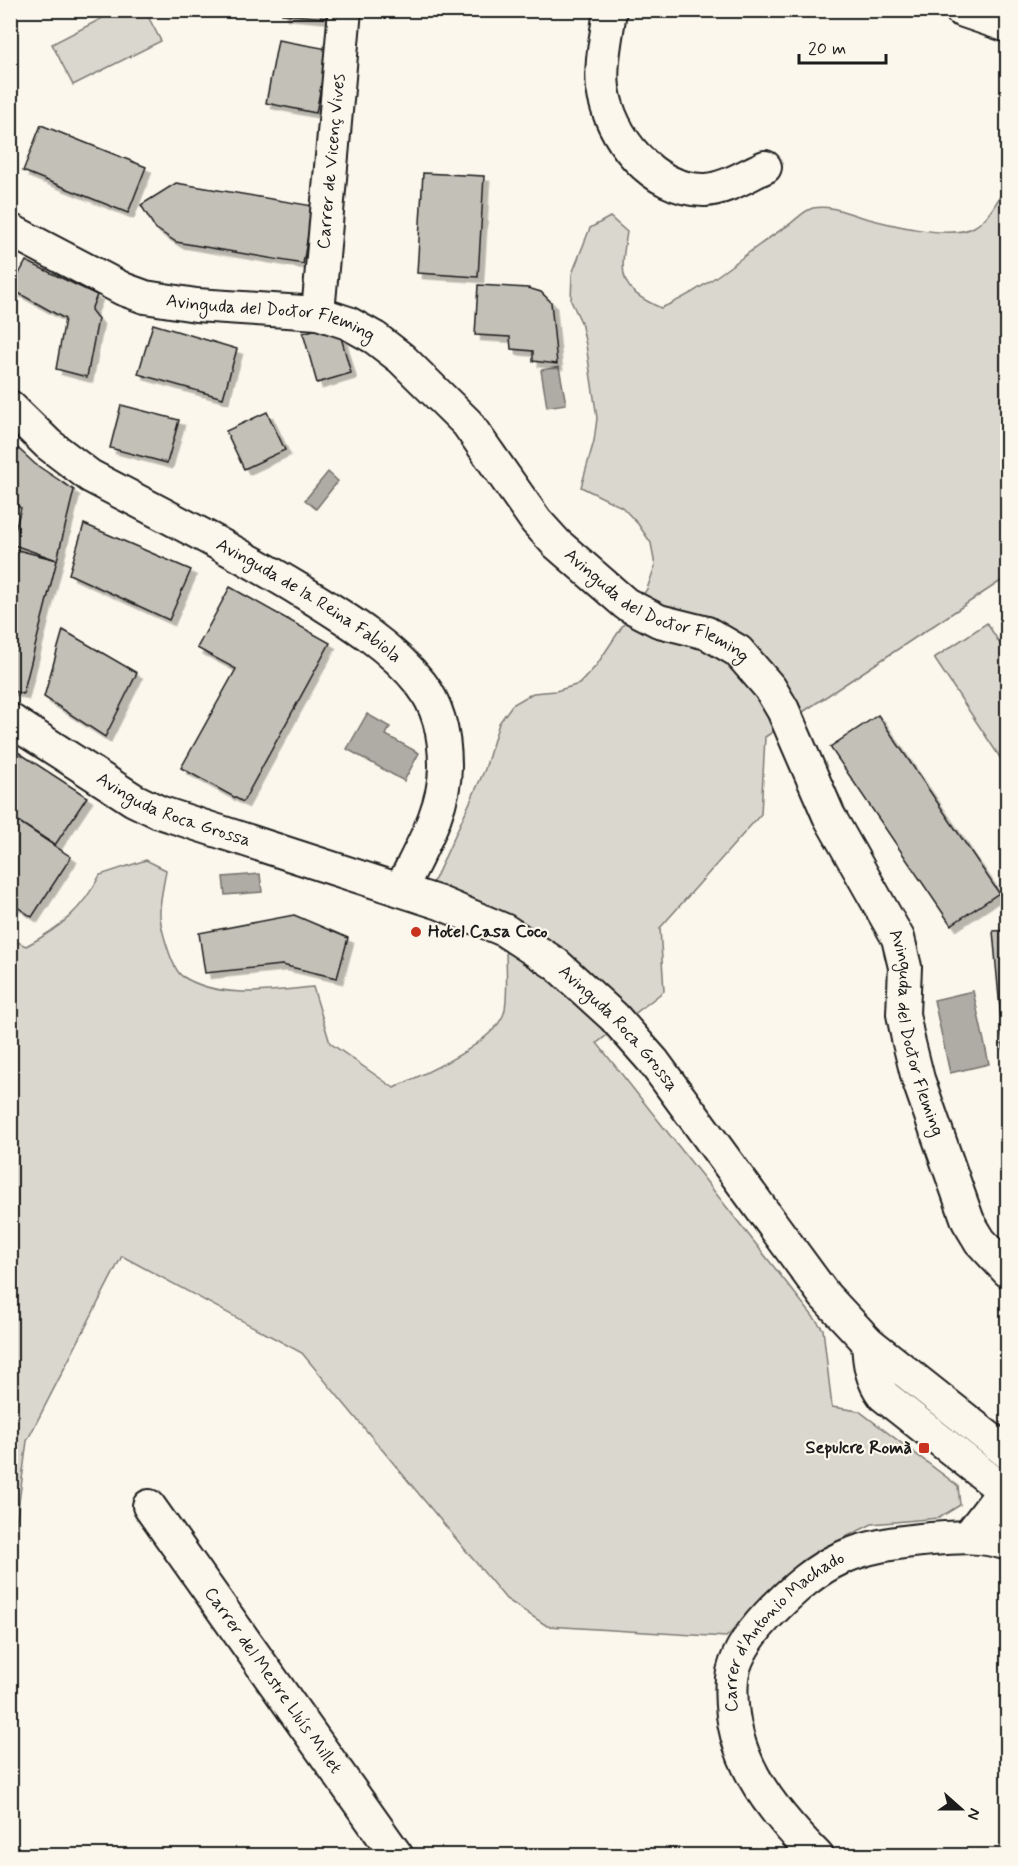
<svg xmlns="http://www.w3.org/2000/svg" width="1018" height="1866" font-family="Mynerve,sans-serif">
  <style>
    .green { fill: #dad7ce; stroke: #7b7a75; stroke-width: 1.5 }
    .water { fill: #afaca5; stroke: #74726e; stroke-width: 1.5 }
    .building { fill: #c3c0b8; stroke: #1c1c1c; stroke-width: 1.5; filter: url(#shadow) }
    .lines { fill: none; stroke-linecap: round; stroke-linejoin: round }
    .minor-casing { stroke: #1c1c1c; stroke-width: 36 }
    .minor { stroke: #fbf7ec; stroke-width: 32 }
    .poi-dot { fill: #c8321e; stroke: #fbf7ec; stroke-width: 2 }
    .labels { text-anchor: middle; dominant-baseline: central; stroke-width: 4.5; stroke-linejoin: round; paint-order: stroke }
    .street-label { font-size: 18px; fill: #1c1c1c; stroke: #fbf7ec }
    .poi-label { font-size: 18px; font-weight: bold; fill: #1c1c1c; stroke: #fbf7ec; text-anchor: start }
  </style>
  <defs>
    <filter id="shadow"><feDropShadow dx="5.5" dy="5.5" stdDeviation="0" flood-color="#0004"/></filter>
  </defs>
  <rect width="100%" height="100%" fill="#fbf7ec"/>
  <filter id="ink" filterUnits="userSpaceOnUse"><feTurbulence type="fractalNoise" baseFrequency=".0167" numOctaves="2"/><feDisplacementMap in="SourceGraphic" scale="12" xChannelSelector="R" yChannelSelector="G"/><feConvolveMatrix kernelMatrix="1 2 1 2 8 2 1 2 1" color-interpolation-filters="sRGB"/></filter>
  <g filter="url(#ink)">
    <!-- green -->
    <path class="green" d="M118,10L145,11L161,41L73,85L52,44Z
      M1007,184V577L765,737L761,814L660,928L664,991L597,1043L823,1329L832,1407L859,1411L958,1486L960,1505L939,1518L872,1524L817,1551L726,1637L547,1626L506,1599L302,1353L122,1256L27,1441L11,1564V939L26,946C60,928 82,910 100,875L146,860L166,870C164,885 159,902 160,916C161,929 172,969 182,976C219,1000 271,991 313,987L330,1043L394,1088C422,1074 500,1042 505,1009C508,990 506,968 506,949L419,897L435,879L485,769L499,723L512,705L533,693L556,691L579,684L596,666L647,589L655,566L651,543L638,524L622,507L581,487L594,441L597,418L586,345L581,322L571,301L572,274L590,228L610,217L627,232C620,275 618,289 661,308C708,289 744,253 787,226C795,221 804,210 813,208C830,205 842,211 858,216C883,223 952,241 974,227C989,219 999,198 1007,184Z
      M987,623L1007,655V768L934,658Z"/>
    <!-- water -->
    <path class="water" d="M559,367L566,404L547,407L541,370Z
      M328,472L338,481L316,509L305,500Z
      M367,714L390,727L386,735L419,753L404,781L347,749Z
      M260,874L262,892L225,895L223,877Z
      M973,991L989,1064L950,1073L934,1000Z"/>
    <!-- building -->
    <path class="building" d="M282,10H327L326,18L282,14Z
      M278,40L328,49L316,113L266,103Z
      M41,125L146,167L128,213L23,171Z
      M423,173L484,176L478,277L417,273Z
      M176,183L313,206L303,264L176,242L155,228L141,205Z
      M26,261L97,295L91,310L98,319L87,377L56,369L65,319L11,289Z
      M478,285L528,288L541,292L551,302L557,364L533,361V351L511,349L510,337L475,335Z
      M337,323L351,373L317,383L303,333Z
      M153,324L237,349L223,398L138,374Z
      M121,405L179,420L167,463L110,448Z
      M267,412L285,450L244,469L226,431Z
      M10,441L35,464L74,490L57,560L11,544L21,508L10,500Z
      M84,524L191,570L169,620L69,574Z
      M10,548L57,560L23,694L10,690Z
      M230,587L330,643L243,802L181,768L236,669L197,648Z
      M63,630L137,673L105,737L44,697Z
      M878,715L999,893L951,925L830,747Z
      M10,747L87,797L55,845L10,816Z
      M10,816L71,857L32,917L10,902Z
      M294,915L348,938L337,978L282,965L205,973L199,933Z
      M1008,930V1099L993,931Z"/>
    <g class="lines">
      <!-- minor casing -->
      <g class="minor-casing">
        <g id="minor">
          <path d="M610,10C607,35 600,63 603,88C609,136 653,191 705,190C725,189 747,175 765,167"/>
          <path d="M961,10L1008,26"/>
          <path id="s1" d="M10,230L123,289L145,297L196,305L318,313L348,323L375,338L401,358L467,423L536,521L556,543L626,604L659,621L707,633L738,651L770,688L783,710L829,816L898,938L905,967L903,1014L908,1039L918,1079L968,1221L980,1241L1008,1271"/>
          <path id="s2" d="M318,313L345,10"/>
          <path id="s3" d="M10,407L48,444L90,476C162,514 234,550 303,592C345,618 390,645 421,684C439,707 445,738 445,766C445,810 419,851 401,889"/>
          <path id="s4" d="M10,720L134,800L159,812L440,903L504,930L556,964L614,1017L653,1061L825,1296L868,1342L1008,1453"/>
          <path d="M868,1342C869,1363 871,1379 884,1396L1003,1490"/>
          <path id="s5" d="M149,1506L397,1856"/>
          <path d="M969,1536L1008,1485"/>
          <path id="s6" d="M817,1856C767,1806 726,1753 732,1678C735,1654 752,1632 768,1615C823,1558 853,1546 931,1539C957,1537 982,1535 1008,1544"/>
        </g>
      </g>
      <!-- minor -->
      <use href="#minor" class="minor"/>
    </g>
  </g>
  <!-- markers -->
  <g class="poi-dot">
    <circle cx="416" cy="932" r="6"/>
    <rect x="918" y="1442" width="12" height="12" rx="3"/>
  </g>
  <g class="labels">
    <!-- street labels -->
    <g class="street-label">
      <text stroke="none"><textPath href="#s2" startOffset="152">Carrer de Vicenç Vives</textPath></text>
      <text stroke="none"><textPath href="#s1" startOffset="279">Avinguda del Doctor Fleming</textPath></text>
      <text stroke="none"><textPath href="#s3" startOffset="358">Avinguda de la Reina Fabiola</textPath></text>
      <text stroke="none"><textPath href="#s1" startOffset="783">Avinguda del Doctor Fleming</textPath></text>
      <text stroke="none"><textPath href="#s4" startOffset="188">Avinguda Roca Grossa</textPath></text>
      <text stroke="none"><textPath href="#s4" startOffset="692">Avinguda Roca Grossa</textPath></text>
      <text stroke="none"><textPath href="#s1" startOffset="1305">Avinguda del Doctor Fleming</textPath></text>
      <text stroke="none"><textPath href="#s6" startOffset="272">Carrer d'Antonio Machado</textPath></text>
      <text stroke="none"><textPath href="#s5" startOffset="214">Carrer del Mestre Lluís Millet</textPath></text>
    </g>
    <!-- poi labels -->
    <g class="poi-label">
      <text x="428" y="932">Hotel Casa Coco</text>
      <text x="912" y="1448" text-anchor="end">Sepulcre Romà</text>
    </g>
  </g>
  <!-- margin -->
  <rect width="1018" height="1866" fill="none" stroke="#fbf7ec" stroke-width="36"/>
  <rect x="18" y="18" width="982" height="1830" fill="none" stroke="#1c1c1c" stroke-width="2" filter="url(#ink)"/>
  <!-- north arrow -->
  <g transform="translate(961 1809) rotate(111)" stroke="#fbf7ec" stroke-width="4.5" paint-order="stroke">
  <path d="M0-4.5L10 22L0 15L-10 22Z" fill="#1c1c1c"/>
  <text y="-9" font-size="16" font-weight="bold" text-anchor="middle" fill="#1c1c1c">N</text>
  </g>
  <!-- scale -->
  <path d="M799 54v9h87v-9" fill="none" stroke="#1c1c1c" stroke-width="3"/>
  <text x="808" y="54" font-size="18" fill="#1c1c1c" stroke="#fbf7ec" stroke-width="4.5" paint-order="stroke">20 m</text>
</svg>
